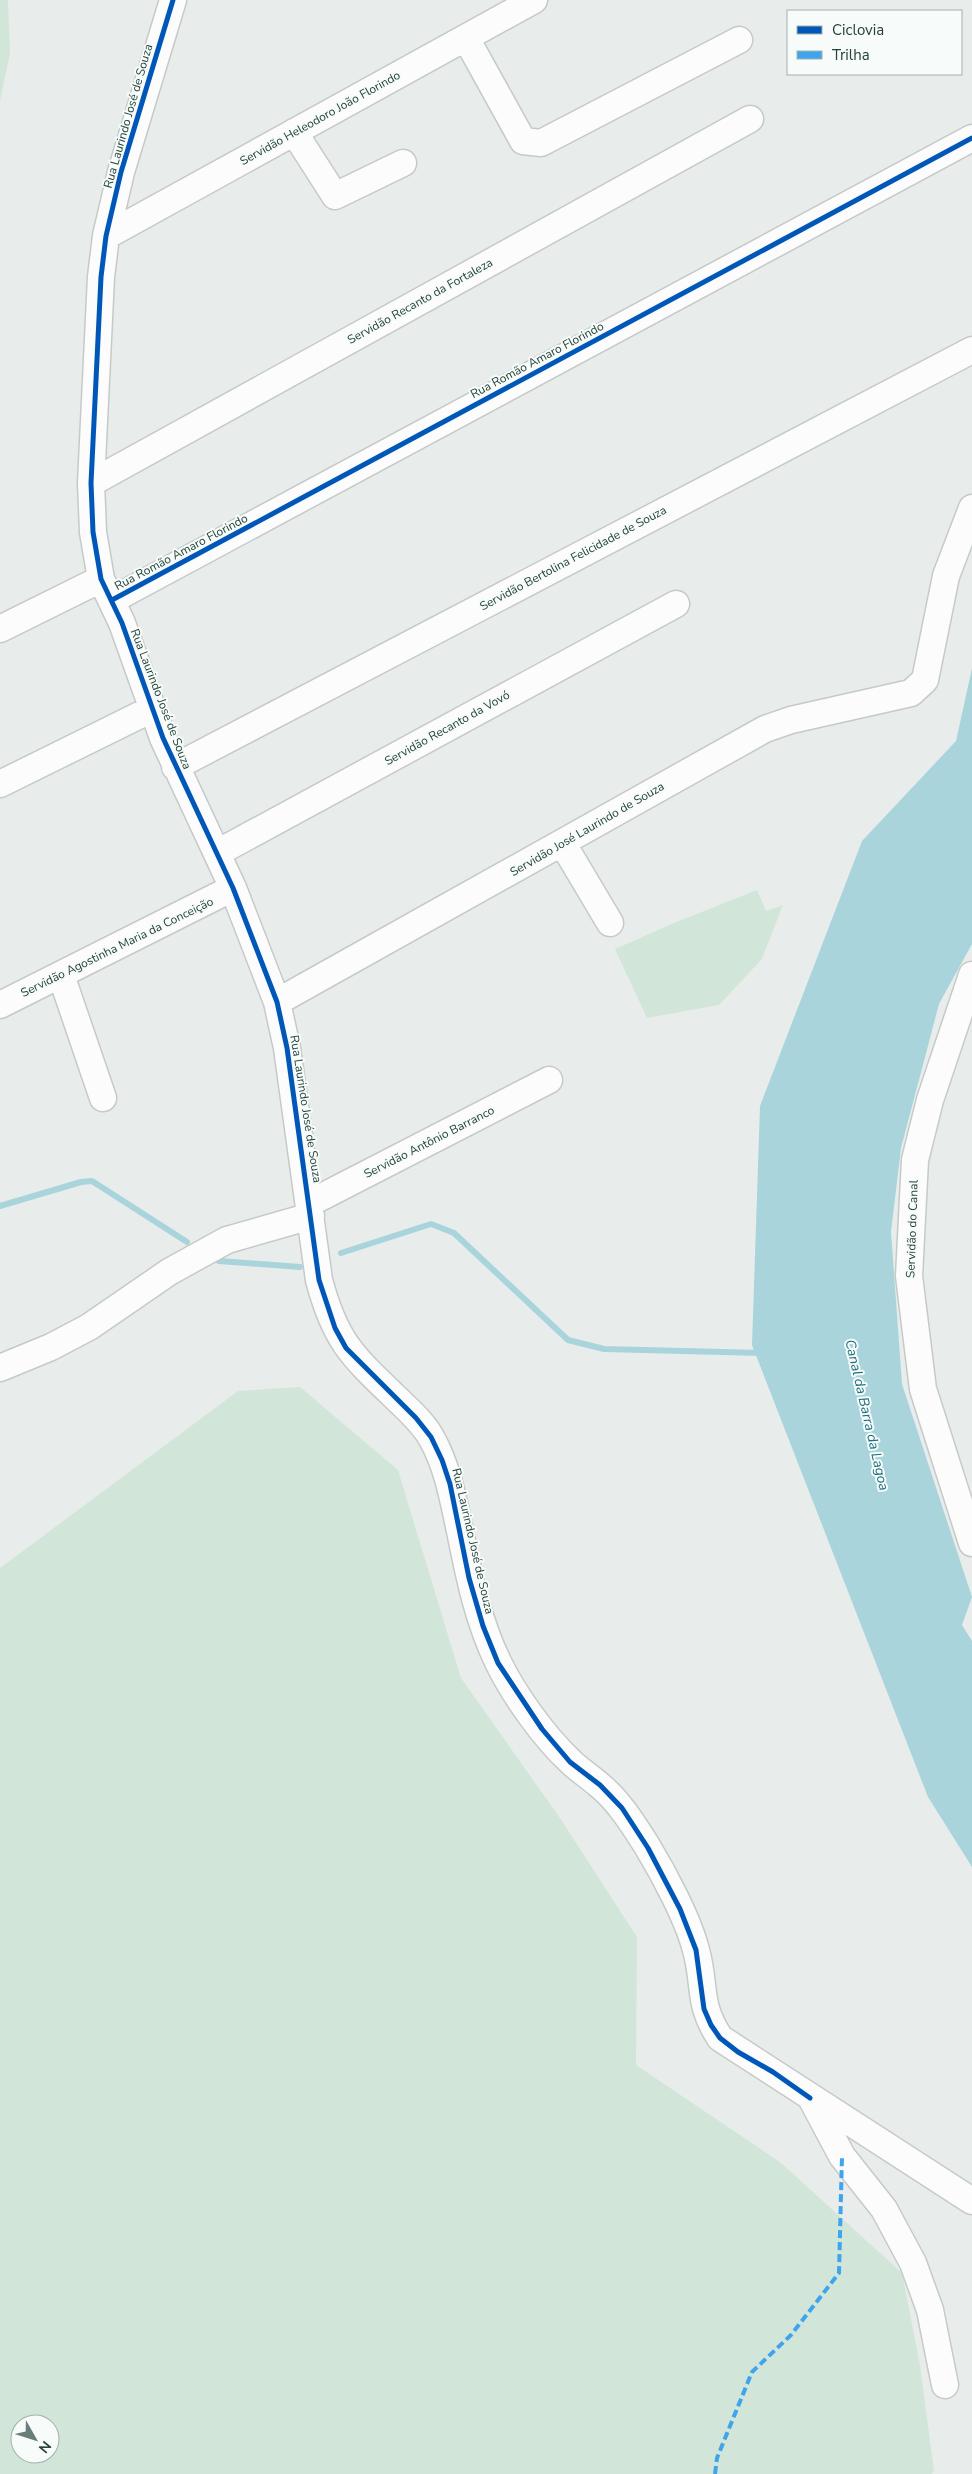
<svg xmlns="http://www.w3.org/2000/svg" width="972" height="2474" font-family="'Nunito Sans',sans-serif">
  <style>
    .green { fill: #d1e6d8; fill-rule: evenodd }
    .water { fill: #a9d4db }
    .lines { fill: none; stroke-linecap: round; stroke-linejoin: round }
    .stream { stroke: #a9d4db; stroke-width: 6 }
    .minor-casing { stroke: #c5cac8; stroke-width: 29 }
    .minor { stroke: #fcfcfc; stroke-width: 26 }
    .quiet { stroke: #3ea4ec; stroke-width: 4; stroke-dasharray: 8 4; stroke-linecap: butt }
    .cycleway-casing { stroke: #f7fbf9; stroke-width: 8 }
    .cycleway { stroke: #0057b8; stroke-width: 5 }
    .labels { text-anchor: middle; dominant-baseline: central; stroke-width: 4; stroke-linejoin: round; paint-order: stroke }
    .street-label { font-size: 12px; fill: #24423a; stroke: #f7fbf9 }
    .water-label { font-size: 14px; font-style: italic; fill: #1c6f80; stroke: #f7fbf9 }
  </style>
  <rect width="100%" height="100%" fill="#e8edeb"/>
  <!-- green -->
  <path class="green" d="M0,0H8L10,53L0,101Z
    M757,890L766,911L783,905L762,959L719,1005L647,1018L615,949L674,923Z
    M300,1387L398,1470L461,1678L560,1818L637,1937L636,2065L780,2162L902,2273L920,2365L934,2471L932,2474H0V1568L238,1391ZM20,2424H50V2454H20Z"/>
  <!-- water -->
  <path class="water" d="M972,668V944L939,1004L901,1148L891,1232L902,1384L972,1597L962,1625L972,1641V1867L928,1797L752,1345L760,1106L862,841L956,741Z"/>
  <g class="lines">
    <!-- stream -->
    <path class="stream" d="M0,1206L81,1182L92,1181L187,1242
      M341,1253L431,1224L454,1233L568,1340L604,1349L762,1353
      M219,1261L300,1267"/>
    <!-- minor casing -->
    <g class="minor-casing">
      <path id="minor" d="M173,0L121,172L106,236L101,277L91,483L93,532L101,579L122,623L163,738L233,888L277,1002L287,1048L319,1280C335,1340 351,1355 394,1396C407,1409 423,1422 432,1439C448,1468 453,1499 460,1531C469,1576 478,1621 498,1662C514,1695 544,1737 571,1762C579,1770 589,1776 598,1784C619,1801 633,1824 647,1846C664,1874 688,1919 696,1950C706,1986 697,2003 720,2038L972,2201
        M466,38L523,141L541,143L739,40
        M294,132L335,196L403,163
        M106,236L534,0
        M91,483L750,119
        M112,600L972,138
        M0,629L101,579
        M175,767L972,350
        M0,784L152,709
        M563,844L610,923
        M217,853L676,604
        M61,975L103,1098
        M972,975L930,1100L915,1160L909,1276L923,1389L972,1543
        M277,1002L765,729L791,720L911,693L925,680L946,576L972,508
        M0,1005L233,888
        M310,1203L549,1080
        M0,1368L51,1347L89,1327L169,1272L227,1240L311,1216
        M811,2098L842,2156L884,2209L913,2263L930,2310L945,2385"/>
    </g>
    <!-- minor -->
    <use href="#minor" class="minor"/>
    <!-- quiet -->
    <path class="quiet" d="M715,2474L717,2458L752,2372L791,2335L839,2273L842,2156"/>
    <!-- cycleway casing -->
    <g class="cycleway-casing">
      <path id="cycleway" d="M173,0L121,172L106,236L101,277L91,483L93,532L101,579L122,623L163,738L233,888L277,1002L287,1048L319,1280L335,1328L346,1348L416,1418L431,1437L442,1460L450,1484L469,1578L483,1626L498,1663L542,1729L570,1762L600,1785L622,1808L648,1848L680,1909L696,1950L704,2009L711,2025L720,2038L738,2052L773,2072L810,2098
        M112,600L972,138"/>
    </g>
    <!-- cycleway -->
    <use href="#cycleway" class="cycleway"/>
  </g>
  <g class="labels">
    <!-- street labels -->
    <g class="street-label">
      <text transform="translate(128 116) rotate(-74)">Rua Laurindo José de Souza</text>
      <text transform="translate(320 118) rotate(-29)">Servidão Heleodoro João Florindo</text>
      <text transform="translate(420 301) rotate(-29)">Servidão Recanto da Fortaleza</text>
      <text transform="translate(537 360) rotate(-28)">Rua Romão Amaro Florindo</text>
      <text transform="translate(181 552) rotate(-28)">Rua Romão Amaro Florindo</text>
      <text transform="translate(573 558) rotate(-28)">Servidão Bertolina Felicidade de Souza</text>
      <text transform="translate(161 699) rotate(69)">Rua Laurindo José de Souza</text>
      <text transform="translate(447 728) rotate(-29)">Servidão Recanto da Vovó</text>
      <text transform="translate(587 829) rotate(-30)">Servidão José Laurindo de Souza</text>
      <text transform="translate(117 947) rotate(-26)">Servidão Agostinha Maria da Conceição</text>
      <text transform="translate(306 1109) rotate(81)">Rua Laurindo José de Souza</text>
      <text transform="translate(429 1142) rotate(-27)">Servidão Antônio Barranco</text>
      <text transform="translate(912 1229) rotate(-88)">Servidão do Canal</text>
      <text transform="translate(473 1541) rotate(77)">Rua Laurindo José de Souza</text>
    </g>
    <!-- water labels -->
    <g class="water-label">
      <text transform="translate(867 1415) rotate(77)">Canal da Barra da Lagoa</text>
    </g>
  </g>
  <!-- legend -->
  <rect x="787" y="10" width="175" height="65" fill="#f7fbf9" stroke="#a3b1ad"/>
  <rect x="797" y="26" width="25" height="8" fill="#0057b8" stroke="#a3b1ad"/>
  <text x="832" y="35" font-size="15" fill="#24423a">Ciclovia</text>
  <rect x="797" y="51" width="25" height="8" fill="#3ea4ec" stroke="#a3b1ad"/>
  <text x="832" y="60" font-size="15" fill="#24423a">Trilha</text>
  <!-- north arrow -->
  <g transform="translate(35 2439) rotate(129)"><circle r="24" fill="#f7fbf9" stroke="#a3b1ad"/>
  <path d="M0-4L9 19L0 12L-9 19Z" fill="#697e78"/>
  <text y="-8" font-size="14" font-weight="bold" text-anchor="middle" fill="#24423a">N</text>
  </g>
</svg>
